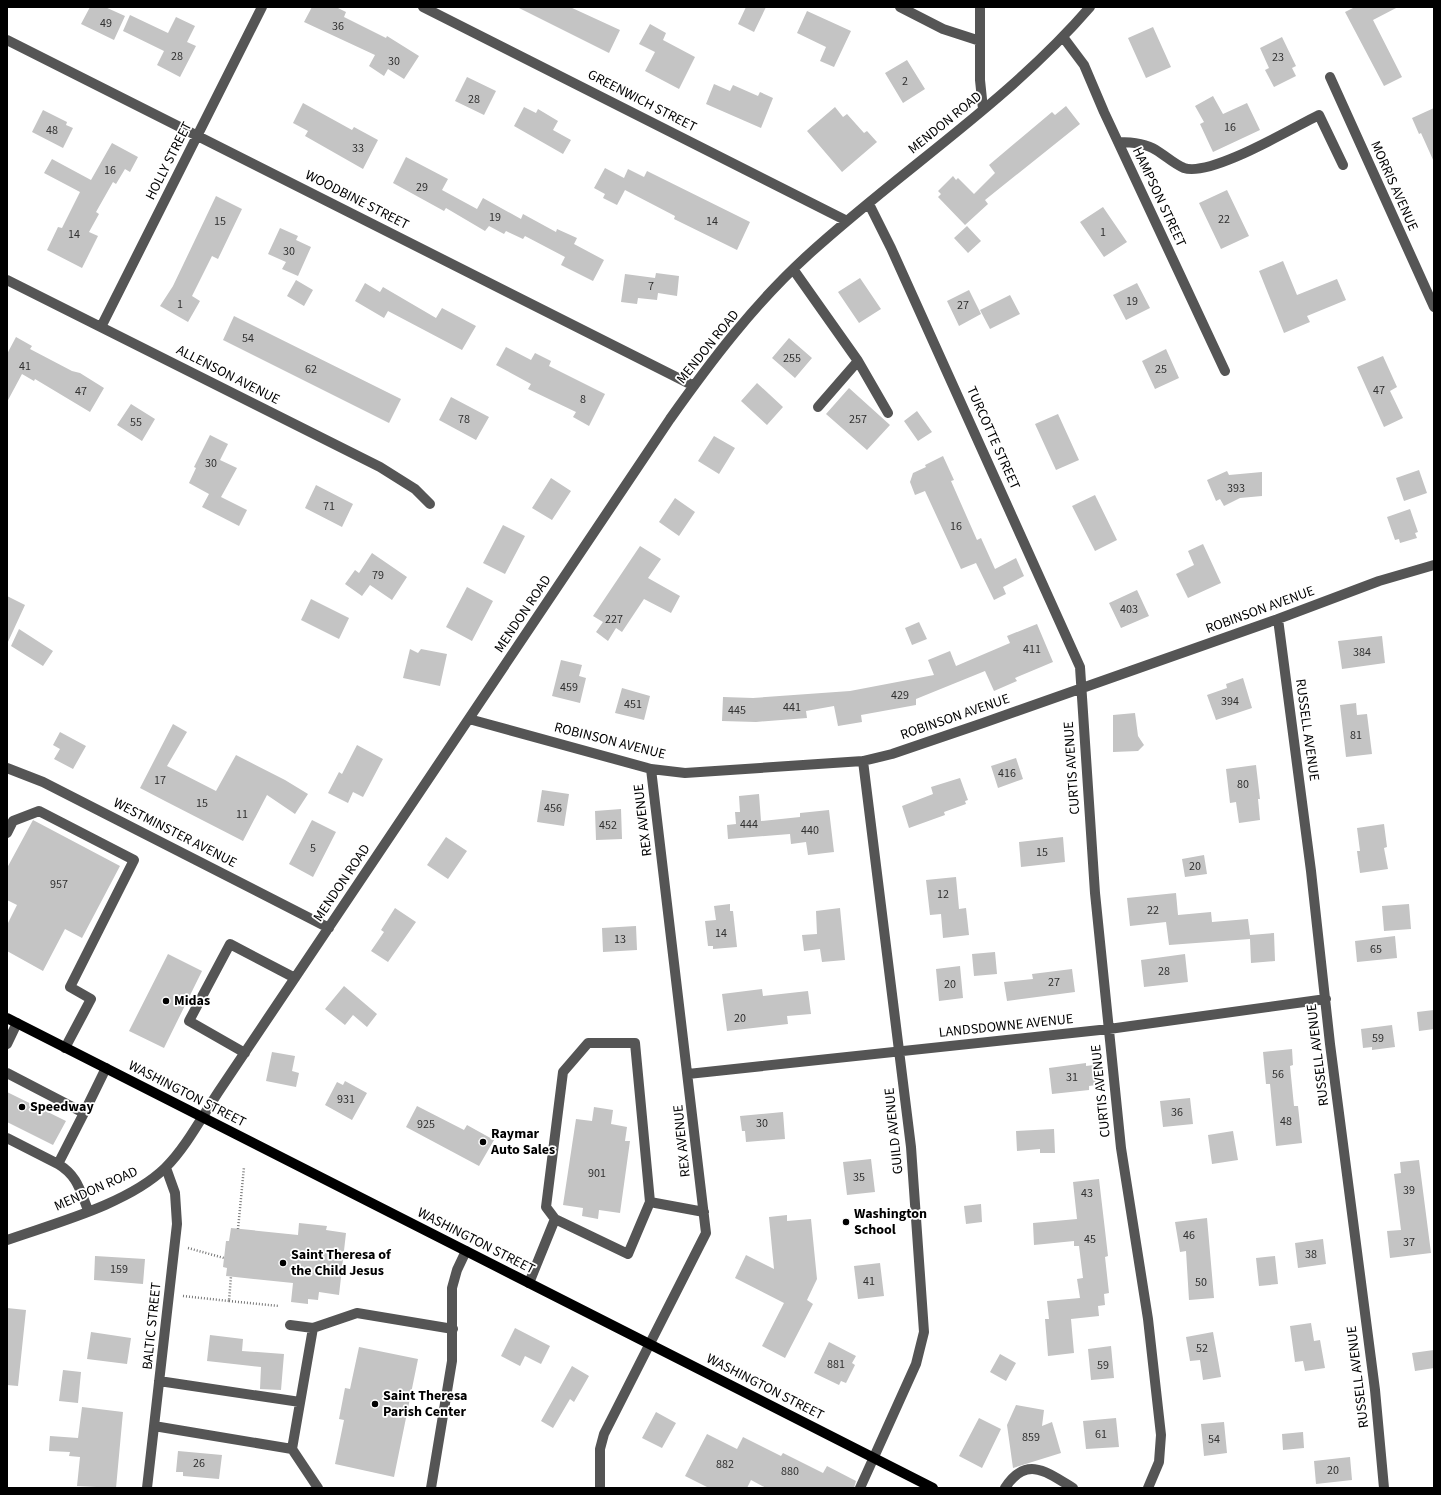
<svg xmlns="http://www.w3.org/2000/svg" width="1441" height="1495" font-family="'Source Sans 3',sans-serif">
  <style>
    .building { fill: #c4c4c4 }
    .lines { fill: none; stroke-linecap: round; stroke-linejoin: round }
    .path { stroke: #777; stroke-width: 2.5; stroke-dasharray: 1 2; stroke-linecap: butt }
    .minor { stroke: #555; stroke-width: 10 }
    .major { stroke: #000; stroke-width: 10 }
    .poi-dot { fill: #000; stroke: #fff; stroke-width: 1.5 }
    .labels { text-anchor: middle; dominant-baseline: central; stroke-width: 3.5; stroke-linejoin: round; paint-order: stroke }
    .number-label { font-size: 12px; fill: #313131 }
    .street-label { font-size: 14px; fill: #000; stroke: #fff }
    .poi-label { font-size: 14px; font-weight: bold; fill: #000; stroke: #fff; text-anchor: start }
  </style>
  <rect width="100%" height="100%" fill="#fff"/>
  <!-- building -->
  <path class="building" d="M90,7H105L125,16L114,40L81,24Z
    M312,7H336L346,12L344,17L386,38L387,36L419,56L404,79L388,69L384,76L369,66L375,55L304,22Z
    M517,7H570L620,30L609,53Z
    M746,7H766L754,32L738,24Z
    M1355,7H1398L1373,20L1402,77L1384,86L1345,12Z
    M807,11L851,31L834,67L820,61L826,47L797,33Z
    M130,15L168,33L176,17L195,26L187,42L196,46L180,77L157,65L164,51L123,31Z
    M650,24L666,33L663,40L695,57L679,89L645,71L655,52L639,44Z
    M1153,27L1171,67L1146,78L1128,38Z
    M1282,37L1296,66L1292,68L1296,76L1274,87L1265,70L1269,68L1260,48Z
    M907,60L925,89L903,103L885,73Z
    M467,77L496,91L484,115L455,101Z
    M714,84L730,91L733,85L758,96L760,92L773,98L761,128L706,104Z
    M1213,96L1223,114L1247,103L1260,130L1213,152L1200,124L1204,122L1195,106Z
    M303,103L352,130L354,127L378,140L363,169L305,136L308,131L293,123Z
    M1066,106L1080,124L985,200L988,204L965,225L938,197L941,194L938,191L953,176L956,180L958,178L974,194L995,173L989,165L1052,112L1055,115Z
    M524,107L536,113L538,109L558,121L553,130L571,140L563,154L514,126Z
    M835,107L843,117L847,114L864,133L867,131L877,142L842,172L807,131Z
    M1434,108V162L1421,133L1419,134L1412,118Z
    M43,110L67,122L66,125L73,128L63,148L32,132Z
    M112,143L138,157L130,172L125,169L116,184L113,182L96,212L99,214L89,232L98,236L82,268L47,250L58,227L62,228L80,192L44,173L52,159L91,180Z
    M406,157L448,179L442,190L477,209L483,198L521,219L523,214L556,232L557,229L577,238L574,244L604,260L593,281L561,265L565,257L525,236L523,239L506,231L504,234L489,226L485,231L446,208L444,211L393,183Z
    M605,168L624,178L628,169L644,177L647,171L750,222L737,250L674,219L675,216L625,190L617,205L603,198L605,194L594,188Z
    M1227,190L1249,236L1221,249L1199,203Z
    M216,196L242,209L218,259L212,256L192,296L200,301L188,322L160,306L173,286Z
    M1103,207L1127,242L1104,257L1080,222Z
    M967,226L981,241L968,253L954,238Z
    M280,228L298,236L296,240L311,247L298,276L282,269L286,262L268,254Z
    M1283,261L1297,295L1337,279L1346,300L1307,316L1310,322L1284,333L1259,271Z
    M656,273L679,276L677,296L658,293L657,300L638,298L637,304L621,302L625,274L655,278Z
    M860,278L881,309L859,323L838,292Z
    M296,280L313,290L304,306L287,296Z
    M365,283L380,292L383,287L436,318L442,308L476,326L462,350L388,311L384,318L355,301Z
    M1137,283L1150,308L1126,320L1113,295Z
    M969,290L981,314L959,326L947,301Z
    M1010,295L1020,314L990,329L980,310Z
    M234,316L401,399L389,423L223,340Z
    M16,337L32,346L30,349L72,371L80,373L104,388L90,412L35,379L34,381L22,374L7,402V354Z
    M789,338L812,358L795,378L772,358Z
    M506,347L531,360L535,353L551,361L549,366L605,394L589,426L573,417L576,412L528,389L531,384L496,365Z
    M1166,349L1179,378L1155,389L1142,361Z
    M1383,356L1397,387L1390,391L1403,418L1384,427L1357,367Z
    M757,383L783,407L767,425L741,401Z
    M849,388L890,425L867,450L826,414Z
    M451,397L489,417L476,440L439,420Z
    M131,404L155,419L142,441L117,425Z
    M917,411L932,432L918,441L904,421Z
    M1058,414L1079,460L1056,470L1035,424Z
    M210,435L228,444L220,460L237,468L221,497L247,510L239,526L202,507L209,494L189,483L196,468L194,467Z
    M714,436L735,448L719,474L698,461Z
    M943,456L954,480L951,481L977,540L981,538L995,569L1016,558L1024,576L1003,587L1006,594L994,600L976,563L961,569L925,491L915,495L910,482L913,473L926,467L925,465Z
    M1419,470L1427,493L1404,501L1396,478Z
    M1227,471L1229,475L1262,472V496L1240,498L1224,506L1220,499L1216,501L1207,480Z
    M551,478L571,491L552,520L532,508Z
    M316,485L353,504L342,527L305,508Z
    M1095,495L1117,540L1095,551L1072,506Z
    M675,498L695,512L679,536L659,522Z
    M1410,509L1418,532L1415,533L1417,538L1400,543L1399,539L1395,540L1387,517Z
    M503,525L525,536L505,574L483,563Z
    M1203,544L1221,583L1188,598L1176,574L1194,565L1188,551Z
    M640,546L661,559L648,578L680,596L671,613L644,599L622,632L616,628L608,641L596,632L603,622L593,616Z
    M372,553L407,577L392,600L370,585L362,596L345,584L355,570L359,573Z
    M467,587L493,601L472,641L446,627Z
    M1137,590L1149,616L1121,628L1109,603Z
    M7,596L25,605L7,644Z
    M311,599L349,618L339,639L301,620Z
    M919,622L927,639L912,645L905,628Z
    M1037,624L1053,662L1015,678L1017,681L994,691L985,671L916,699V705L861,715L862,722L838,726L834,706L806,711L807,718L756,722L722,721L723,697L753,698L850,691L934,675L928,660L950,651L956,666L1010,643L1007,636Z
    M19,629L53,651L43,666L11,646Z
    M1382,636L1385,663L1342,669L1338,641Z
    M410,649L418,653L421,649L447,654L440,686L403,678Z
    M561,660L582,665L579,676L586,678L580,703L552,696Z
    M1243,678L1252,708L1216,720L1207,695L1227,688L1226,684Z
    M622,688L650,696L644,720L615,713Z
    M1356,703L1357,715L1367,714L1372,754L1346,757L1340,705Z
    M1135,713L1138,736L1144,745L1138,751L1113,752V715Z
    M173,724L187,732L167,766L216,791L236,755L285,780L308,794L295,814L267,795L243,841L165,801L140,788Z
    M60,732L86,746L73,769L54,759L60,749L53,745Z
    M357,745L383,759L363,797L353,792L348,803L328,793L339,772L342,774Z
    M1016,758L1023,779L998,788L991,766Z
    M1256,765L1260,799H1258L1260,820L1239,823L1236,802L1230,803L1226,769Z
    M960,778L968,800L965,801L966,804L944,812L945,815L909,828L902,806L933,794L931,787Z
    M542,790L569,794L564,826L537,822Z
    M759,794L761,821L800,817V813L829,810L834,852L808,855L806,842L791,844L790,834L728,839L727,825L736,824L735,812H740L739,796Z
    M621,809L622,839L596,840L595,811Z
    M33,820L120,866L82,938L65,929L43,971L7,951V925L17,905L7,900V868Z
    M312,820L336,832L313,877L289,864Z
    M1384,824L1387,847L1384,848L1388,869L1360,873L1357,851H1360L1357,828Z
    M446,837L467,851L448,879L427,865Z
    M1063,837L1065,862L1021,867L1019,842Z
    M1204,855L1207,874L1185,877L1182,859Z
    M956,877L959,909L966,908L969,935L943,938L941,914L930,915L926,880Z
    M1176,893L1178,915L1211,912L1212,922L1248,919L1250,935L1274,933L1275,961L1251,963L1250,939L1169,945L1166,922L1130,926L1127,898Z
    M730,904V911H733L737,947L713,949V946H708L705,921L716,920L714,906Z
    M1409,904L1411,929L1384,931L1382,906Z
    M395,908L416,922L388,962L371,951L384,932L381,930Z
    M840,908L845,960L822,962L820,949L804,951L802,935L817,934L816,911Z
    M636,926L637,950L603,952L602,928Z
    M1395,936L1397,958L1357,962L1355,941Z
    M995,952L997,974L974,976L972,954Z
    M168,954L202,971L164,1048L129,1031Z
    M1185,954L1188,982L1144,987L1141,960Z
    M960,966L963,998L939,1001L936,969Z
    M1072,969L1075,992L1007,1001L1004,982L1033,979L1032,974Z
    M344,986L377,1014L367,1027L353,1015L345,1025L325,1009Z
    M762,989L763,996L808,991L811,1014L787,1016L788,1024L727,1031L722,994Z
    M1434,1010V1029L1419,1031L1417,1012Z
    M1392,1025L1395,1047L1372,1050V1047L1363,1048L1361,1029Z
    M1292,1049L1293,1065L1290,1066L1294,1106H1298L1302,1143L1276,1146L1270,1084H1266L1263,1052Z
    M272,1052L295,1056L292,1071L299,1073L296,1087L266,1081Z
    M1086,1063V1066L1094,1065L1096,1085L1089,1086V1090L1052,1094L1049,1068Z
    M345,1081L367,1093L352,1120L325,1105L337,1082L343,1085Z
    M7,1092L66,1121L53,1145L7,1122Z
    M1190,1098L1193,1124L1163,1127L1160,1101Z
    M417,1106L464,1130L467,1125L494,1140L479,1166L406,1127Z
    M594,1107L613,1110L611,1124L627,1127L625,1141H630L620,1213L599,1210L598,1219L582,1216L583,1208L563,1205L576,1119L592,1121Z
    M783,1112L785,1139L746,1142L745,1131H742L740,1116Z
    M1054,1129L1055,1153H1040V1149L1017,1151L1016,1131Z
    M1233,1131L1238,1160L1212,1164L1208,1135Z
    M871,1159L875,1192L847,1195L843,1162Z
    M1419,1160L1431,1253L1390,1258L1387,1231L1401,1230L1394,1174L1401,1173L1400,1162Z
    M1099,1179L1108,1256L1105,1257L1109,1293L1104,1294L1105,1305L1098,1306L1099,1316L1071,1319L1074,1353L1048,1356L1045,1319H1049L1047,1301L1080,1298L1077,1279L1083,1278L1079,1246H1074V1241L1034,1245L1033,1223L1077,1219L1073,1182Z
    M981,1204L982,1222L966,1224L964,1206Z
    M787,1215V1221L811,1219L817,1279L807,1300L813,1304L785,1358L762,1346L784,1303L735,1278L746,1255L774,1269L769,1217Z
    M1207,1218L1214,1298L1189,1300L1186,1251L1180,1252L1175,1222Z
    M299,1223L327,1226L326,1230L346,1233L339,1295L319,1292L318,1300L308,1299V1304L291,1302L293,1283L226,1276L227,1268L223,1267L226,1241H229L231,1228L298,1235Z
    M1323,1239L1326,1264L1298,1268L1295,1243Z
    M95,1256L145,1259L143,1284L94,1280Z
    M1275,1256L1278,1284L1259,1286L1256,1258Z
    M880,1263L884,1296L858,1299L854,1266Z
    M7,1308L26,1310L18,1386L7,1385Z
    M1311,1323L1314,1341L1320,1340L1325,1368L1305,1371L1303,1361L1295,1362L1290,1326Z
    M515,1328L550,1346L541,1364L525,1356L520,1366L501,1356Z
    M91,1332L131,1338L127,1364L87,1359Z
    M1213,1332L1221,1377L1203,1380L1200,1360L1190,1361L1186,1337Z
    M210,1335L243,1339L242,1351L284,1354L281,1390L260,1389L261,1367L207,1361Z
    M829,1342L856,1356L852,1363L855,1365L846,1383L841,1381L839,1385L814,1373Z
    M1111,1346L1114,1378L1091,1380L1088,1349Z
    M359,1347L418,1359L394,1477L335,1464L344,1420L339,1419L345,1388L350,1389Z
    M1434,1350V1368L1415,1371L1412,1353Z
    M1000,1354L1016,1363L1006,1381L990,1372Z
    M572,1366L589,1376L574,1402L570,1399L553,1428L541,1421Z
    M63,1370L81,1372L78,1403L59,1401Z
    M1016,1405L1044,1410L1042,1426L1052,1422L1061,1453L1013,1468L1007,1425Z
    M82,1407L123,1412L116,1488L77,1486L80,1457L69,1456L70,1452L49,1451L50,1436L78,1438Z
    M656,1412L676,1423L662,1448L642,1438Z
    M979,1418L1001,1429L982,1468L959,1456Z
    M1116,1418L1119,1447L1086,1449L1083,1421Z
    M1224,1422L1227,1453L1204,1456L1201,1424Z
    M1303,1432L1304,1448L1283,1450L1282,1434Z
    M707,1434L737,1449L743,1437L781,1456L783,1453L823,1473L827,1466L856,1481L854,1488H766L751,1480L747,1488H709L685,1476Z
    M178,1451L222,1455L219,1479L183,1476V1472H176Z
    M1350,1457L1352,1480L1316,1484L1314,1461Z"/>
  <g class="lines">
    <!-- path -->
    <path class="path" d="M238,1229L244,1167
      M188,1248L224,1258
      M183,1296L229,1301L231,1276
      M229,1301L279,1306"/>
    <!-- minor -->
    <path class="minor" d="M423,7L847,221
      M900,7L943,29L980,41
      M980,7V80L983,109
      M1063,37L1084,65L1104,112L1225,371
      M7,40L694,386
      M1330,77L1434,307
      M1118,142C1131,142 1145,143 1156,150C1166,156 1174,164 1184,168C1211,177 1292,128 1319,115L1343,165
      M869,204L891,248L1080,667L1095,893L1121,1148L1148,1319L1161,1435L1159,1462L1148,1488
      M793,269L858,361L888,413
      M7,280L380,467L415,489L430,504
      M101,327L262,7
      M818,407L858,361
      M1278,619L1311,871L1330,1044L1375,1390L1384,1488
      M469,719L651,769L685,773L863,761L892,754L983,723L1278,619L1379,581L1434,565
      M7,768L43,782L329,928
      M7,833L13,821L39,811L134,860L70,987L91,999L65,1048
      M7,1044L17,1023
      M245,1053L189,1021L230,944L295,978
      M7,1073L84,1113L106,1068
      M688,1074L1109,1029L1326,999
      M84,1113L58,1164C78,1176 80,1191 88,1210
      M7,1138L58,1164
      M650,1202L635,1043H588L563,1072L546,1207L555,1219L628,1254L650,1202L704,1212
      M7,1240C55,1223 128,1204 165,1168C185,1149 203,1115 219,1091L670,419C711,361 755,303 808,255C901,170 1008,102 1090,7
      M529,1283L555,1219
      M290,1325L313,1328L357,1313L453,1329
      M313,1328L292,1449L318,1488
      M159,1381L300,1402
      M154,1426L292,1449
      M147,1488L177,1224L175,1193L166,1168
      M431,1488L452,1361V1288L457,1270L466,1251
      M600,1488V1449L604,1434L706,1233L651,769
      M860,1488L916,1364L924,1332L911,1147L863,761
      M1005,1488C1026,1455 1047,1472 1073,1488"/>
    <!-- major -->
    <path class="major" d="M7,1018L933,1488"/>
  </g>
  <!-- markers -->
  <g class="poi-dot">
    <circle cx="166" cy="1001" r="4"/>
    <circle cx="22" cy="1107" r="4"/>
    <circle cx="483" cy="1142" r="4"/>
    <circle cx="846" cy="1222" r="4"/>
    <circle cx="283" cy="1263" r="4"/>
    <circle cx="375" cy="1404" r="4"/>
  </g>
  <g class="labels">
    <!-- number labels -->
    <g class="number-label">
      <text x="106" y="23">49</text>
      <text x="338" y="26">36</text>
      <text x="177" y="56">28</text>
      <text x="1278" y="57">23</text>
      <text x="394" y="61">30</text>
      <text x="905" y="81">2</text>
      <text x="474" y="99">28</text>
      <text x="1230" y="127">16</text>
      <text x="52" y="130">48</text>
      <text x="358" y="148">33</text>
      <text x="110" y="170">16</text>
      <text x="422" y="187">29</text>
      <text x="495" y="217">19</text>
      <text x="1224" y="219">22</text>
      <text x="220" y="221">15</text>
      <text x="712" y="221">14</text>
      <text x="1103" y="232">1</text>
      <text x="74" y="234">14</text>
      <text x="289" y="251">30</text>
      <text x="651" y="286">7</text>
      <text x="1132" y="301">19</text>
      <text x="180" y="304">1</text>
      <text x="963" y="305">27</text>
      <text x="248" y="338">54</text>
      <text x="792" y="358">255</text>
      <text x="25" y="366">41</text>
      <text x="311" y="369">62</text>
      <text x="1161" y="369">25</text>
      <text x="1379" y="390">47</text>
      <text x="81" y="391">47</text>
      <text x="583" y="399">8</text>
      <text x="464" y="419">78</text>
      <text x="858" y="419">257</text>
      <text x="136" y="422">55</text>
      <text x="211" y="463">30</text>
      <text x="1236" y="488">393</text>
      <text x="329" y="506">71</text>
      <text x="956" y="526">16</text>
      <text x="378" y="575">79</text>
      <text x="1129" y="609">403</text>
      <text x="614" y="619">227</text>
      <text x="1032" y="649">411</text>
      <text x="1362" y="652">384</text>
      <text x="569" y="687">459</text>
      <text x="900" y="695">429</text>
      <text x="1230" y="701">394</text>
      <text x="633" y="704">451</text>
      <text x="792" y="707">441</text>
      <text x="737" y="710">445</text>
      <text x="1356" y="735">81</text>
      <text x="1007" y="773">416</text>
      <text x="160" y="780">17</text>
      <text x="1243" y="784">80</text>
      <text x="202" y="803">15</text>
      <text x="553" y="808">456</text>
      <text x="242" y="814">11</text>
      <text x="749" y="824">444</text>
      <text x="608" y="825">452</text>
      <text x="810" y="830">440</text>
      <text x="313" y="848">5</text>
      <text x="1042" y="852">15</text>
      <text x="1195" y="866">20</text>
      <text x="59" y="884">957</text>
      <text x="943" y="894">12</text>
      <text x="1153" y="910">22</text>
      <text x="721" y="933">14</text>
      <text x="620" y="939">13</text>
      <text x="1376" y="949">65</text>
      <text x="1164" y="971">28</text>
      <text x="1054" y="982">27</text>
      <text x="950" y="984">20</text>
      <text x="740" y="1018">20</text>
      <text x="1378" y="1038">59</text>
      <text x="1278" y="1074">56</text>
      <text x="1072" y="1077">31</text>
      <text x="346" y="1099">931</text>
      <text x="1177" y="1112">36</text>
      <text x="1286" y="1121">48</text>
      <text x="762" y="1123">30</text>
      <text x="426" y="1124">925</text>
      <text x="597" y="1173">901</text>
      <text x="859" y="1177">35</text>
      <text x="1409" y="1190">39</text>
      <text x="1087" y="1193">43</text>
      <text x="1189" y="1235">46</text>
      <text x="1090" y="1239">45</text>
      <text x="1409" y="1242">37</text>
      <text x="1311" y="1254">38</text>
      <text x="119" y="1269">159</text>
      <text x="869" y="1281">41</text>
      <text x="1201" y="1282">50</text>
      <text x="1202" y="1348">52</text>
      <text x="836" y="1364">881</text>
      <text x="1103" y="1365">59</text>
      <text x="1101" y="1434">61</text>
      <text x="1031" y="1437">859</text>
      <text x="1214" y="1439">54</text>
      <text x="199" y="1463">26</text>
      <text x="725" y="1464">882</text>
      <text x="1333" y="1470">20</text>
      <text x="790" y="1471">880</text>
    </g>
    <!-- street labels -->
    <g class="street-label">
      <text transform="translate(642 101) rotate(27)">GREENWICH STREET</text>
      <text transform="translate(945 123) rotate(-39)">MENDON ROAD</text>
      <text transform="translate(169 161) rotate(-63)">HOLLY STREET</text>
      <text transform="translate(1394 186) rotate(66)">MORRIS AVENUE</text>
      <text transform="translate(1159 197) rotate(65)">HAMPSON STREET</text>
      <text transform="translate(357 200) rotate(27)">WOODBINE STREET</text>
      <text transform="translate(708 347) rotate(-51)">MENDON ROAD</text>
      <text transform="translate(228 375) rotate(27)">ALLENSON AVENUE</text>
      <text transform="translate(993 438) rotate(66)">TURCOTTE STREET</text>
      <text transform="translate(1260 610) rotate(-20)">ROBINSON AVENUE</text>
      <text transform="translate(523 614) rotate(-56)">MENDON ROAD</text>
      <text transform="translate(955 717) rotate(-19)">ROBINSON AVENUE</text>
      <text transform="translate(1307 730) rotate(82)">RUSSELL AVENUE</text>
      <text transform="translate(610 741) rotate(14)">ROBINSON AVENUE</text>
      <text transform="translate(1072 768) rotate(-94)">CURTIS AVENUE</text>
      <text transform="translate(643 820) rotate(-97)">REX AVENUE</text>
      <text transform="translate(175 833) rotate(27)">WESTMINSTER AVENUE</text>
      <text transform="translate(342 883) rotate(-56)">MENDON ROAD</text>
      <text transform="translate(1006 1026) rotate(-6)">LANDSDOWNE AVENUE</text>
      <text transform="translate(1318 1055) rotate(-97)">RUSSELL AVENUE</text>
      <text transform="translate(1101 1091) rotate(-96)">CURTIS AVENUE</text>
      <text transform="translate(187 1094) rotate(27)">WASHINGTON STREET</text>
      <text transform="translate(894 1131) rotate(-96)">GUILD AVENUE</text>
      <text transform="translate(682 1141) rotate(-96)">REX AVENUE</text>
      <text transform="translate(96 1189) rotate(-24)">MENDON ROAD</text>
      <text transform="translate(476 1241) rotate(27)">WASHINGTON STREET</text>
      <text transform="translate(152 1326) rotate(-84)">BALTIC STREET</text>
      <text transform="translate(1358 1377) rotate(-97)">RUSSELL AVENUE</text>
      <text transform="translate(765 1387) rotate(27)">WASHINGTON STREET</text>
    </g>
    <!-- poi labels -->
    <g class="poi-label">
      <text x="174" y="1001">Midas</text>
      <text x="30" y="1107">Speedway</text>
      <text x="491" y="1134">Raymar<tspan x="491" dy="16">Auto Sales</tspan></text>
      <text x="854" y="1214">Washington<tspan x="854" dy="16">School</tspan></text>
      <text x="291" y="1255">Saint Theresa of<tspan x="291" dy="16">the Child Jesus</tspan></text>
      <text x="383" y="1396">Saint Theresa<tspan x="383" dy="16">Parish Center</tspan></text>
    </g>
  </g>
  <!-- border -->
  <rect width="1441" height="1495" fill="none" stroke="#000000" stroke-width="16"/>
</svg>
